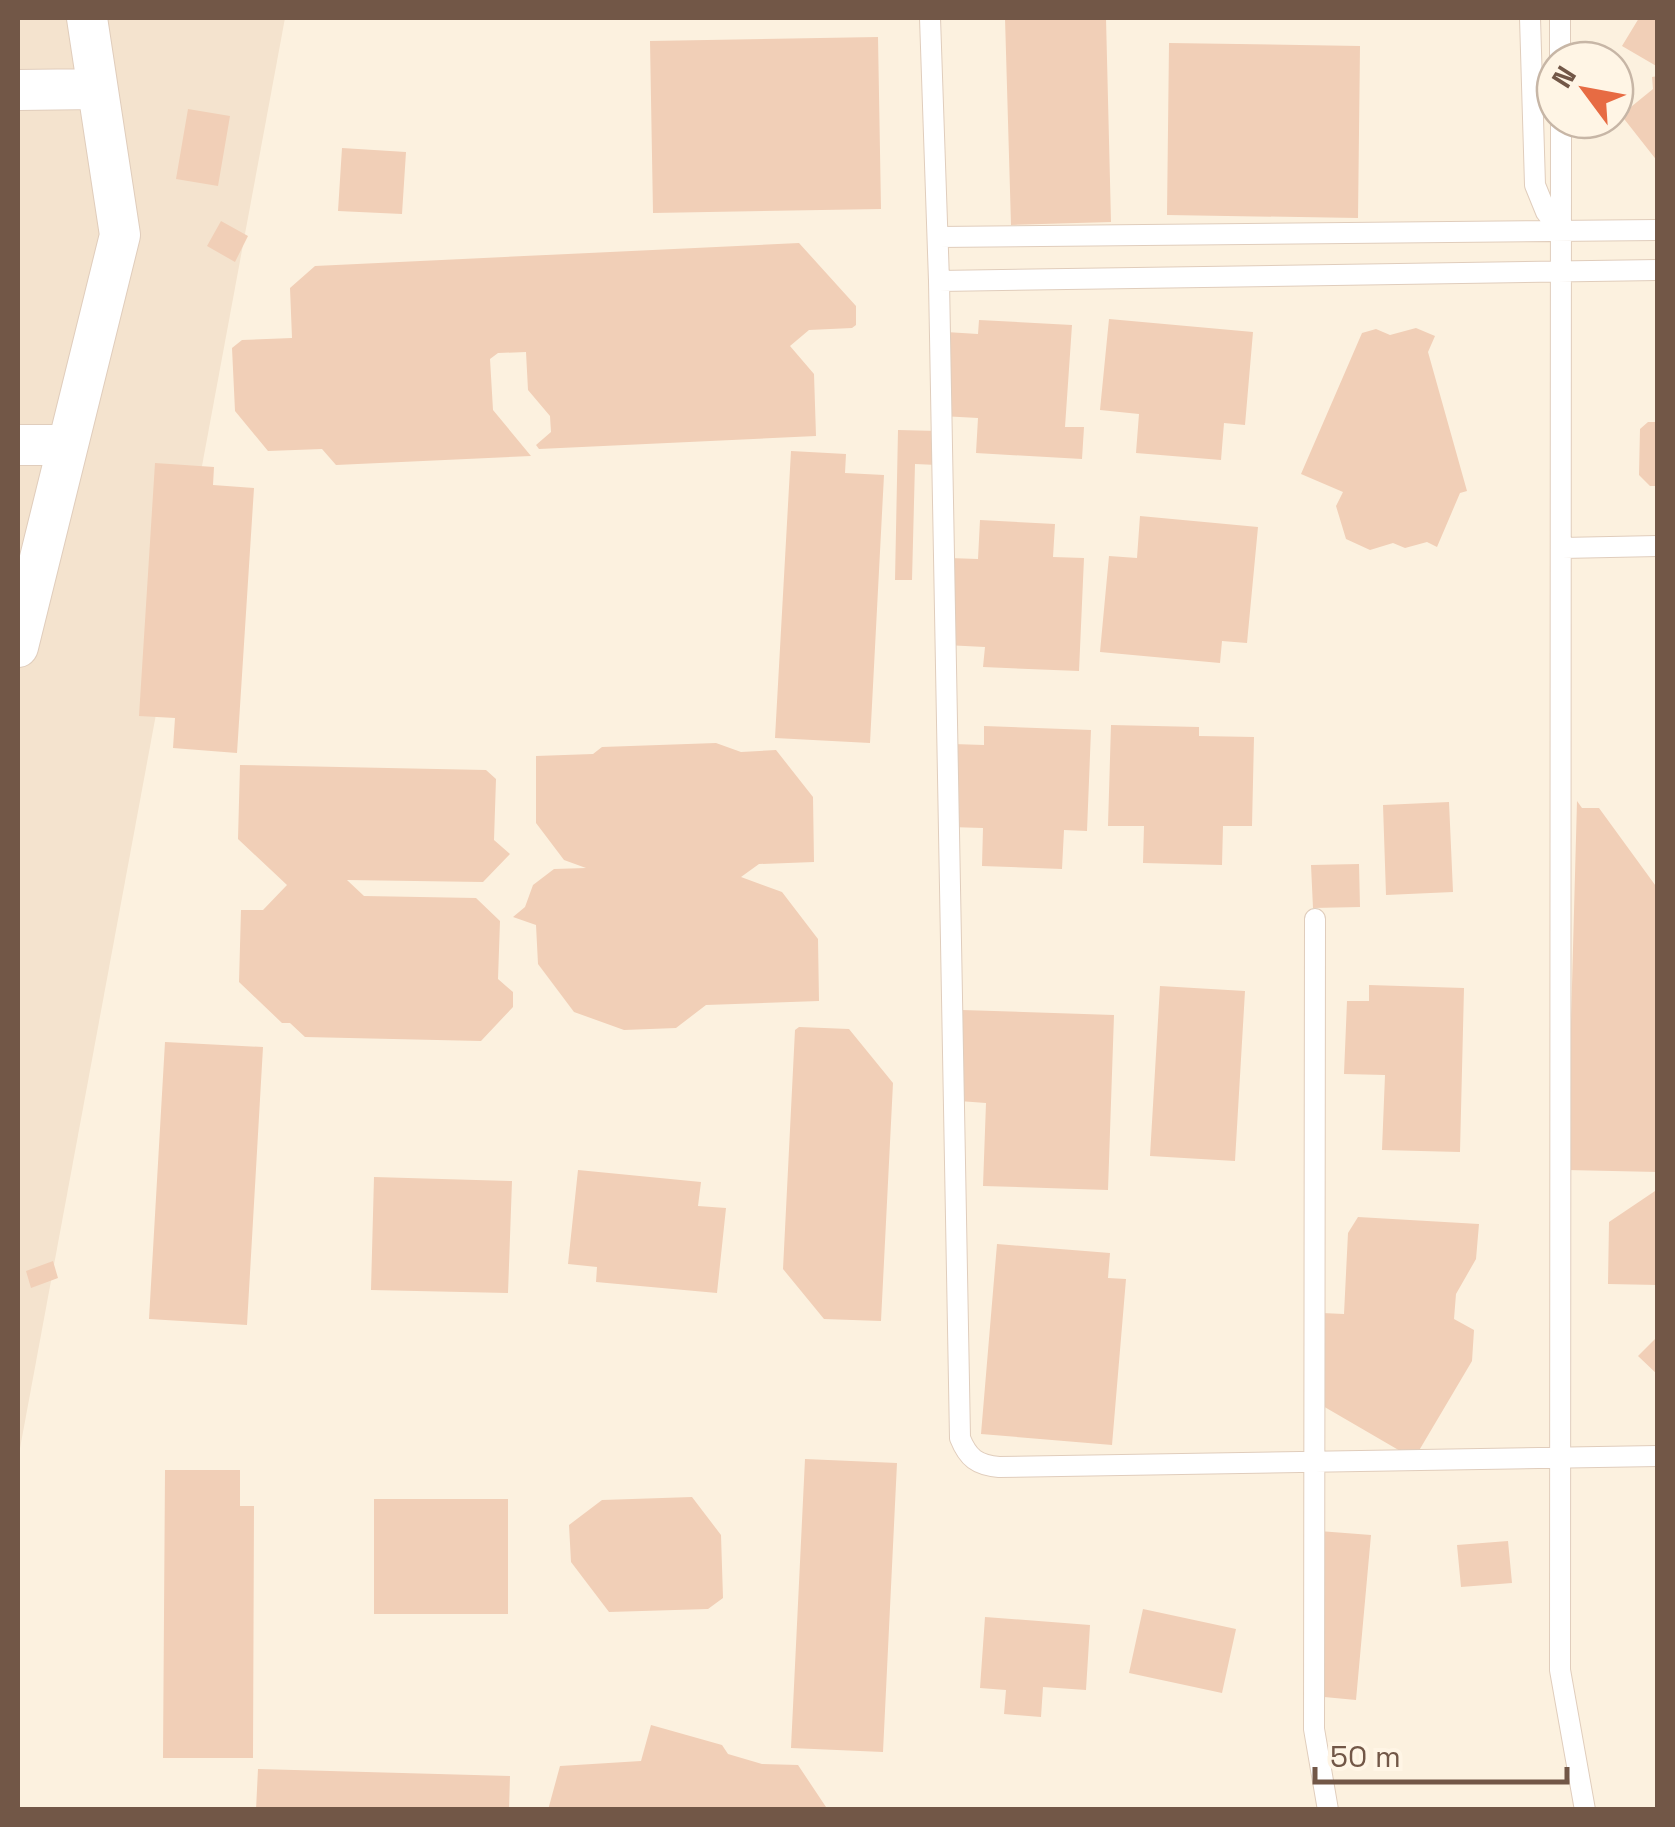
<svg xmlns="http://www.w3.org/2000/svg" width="1675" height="1827" font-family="'Space Grotesk',sans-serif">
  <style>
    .residential { fill: #f4e3ce }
    .building { fill: #f1cfb7 }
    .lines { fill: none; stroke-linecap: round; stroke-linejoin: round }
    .service-casing { stroke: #e0cdbc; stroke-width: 22 }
    .minor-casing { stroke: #e0cdbc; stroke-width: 42 }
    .service { stroke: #fff; stroke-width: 20 }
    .minor { stroke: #fff; stroke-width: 40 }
  </style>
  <rect width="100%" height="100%" fill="#fcf1df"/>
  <!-- residential -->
  <path class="residential" d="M18,18H285L18,1459Z"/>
  <!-- building -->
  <path class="building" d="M1005,18H1106L1111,222L1011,225Z
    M1639,18H1658V67L1622,46Z
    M878,37L881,209L653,213L650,41Z
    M1169,43L1360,46L1358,218L1167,215Z
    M1658,76V162L1621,115L1653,89L1652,77Z
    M188,109L230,116L218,186L176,179Z
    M342,148L406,152L402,214L338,211Z
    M221,221L248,236L235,262L207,246Z
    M799,243L856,306V325L852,328L809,330L790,346L814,374L816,436L539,449L536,445L551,432L550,416L528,390L526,352L498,353L490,359L493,410L531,456L336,465L322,449L268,451L235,411L232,348L242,340L292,338L290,288L315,266Z
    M1109,319L1253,332L1245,425L1224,423L1221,460L1136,453L1139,414L1100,410Z
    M979,320L1072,325L1065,427H1084L1082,459L976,453L978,418L941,416L946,332L978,334Z
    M1416,328L1435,336L1428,352L1467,491L1460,493L1437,547L1427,542L1405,548L1393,543L1370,550L1346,539L1336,506L1343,492L1301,474L1362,333L1376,329L1390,335Z
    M1648,422H1658V486H1650L1639,475L1640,429Z
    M898,430L938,431L937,465L915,464L912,580H895Z
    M791,451L846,454L845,473L884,475L870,743L775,738Z
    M155,463L214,467L213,485L254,488L237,753L173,748L175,718L139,716Z
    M1140,516L1258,527L1247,643L1222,641L1220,663L1100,652L1109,556L1137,558Z
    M980,520L1055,524L1053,557L1084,558L1079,671L983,667L985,647L945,645L949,558L978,559Z
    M1111,725L1199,727V736L1254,737L1252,826H1223L1222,865L1143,863L1144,826H1108Z
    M984,726L1091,730L1087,831L1064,830L1062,869L982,866L983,828L950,827L953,744L984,745Z
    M716,743L741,752L776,750L813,797L814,862L759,864L741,877L782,892L818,939L819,1001L706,1005L676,1028L624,1030L574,1012L538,964L536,925L513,917L525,907L533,885L554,869L586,868L564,860L536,823V756L593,754L602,747Z
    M240,765L486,770L496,779L494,840L510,854L483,882L347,880L364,896L476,898L500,921L498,979L513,992V1007L481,1041L305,1037L290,1023H282L239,982L241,910H263L287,885L238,839Z
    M1577,801L1582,808H1599L1658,889V1172L1567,1170Z
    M1449,802L1453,892L1386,895L1383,805Z
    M1359,864L1360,907L1313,908L1311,865Z
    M1369,985L1464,988L1460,1152L1382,1150L1385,1075L1344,1074L1347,1001H1369Z
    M1160,986L1245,991L1235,1161L1150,1156Z
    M962,1010L1114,1015L1108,1190L983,1186L986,1103L959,1101Z
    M799,1027L849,1029L893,1083L881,1321L824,1319L783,1269L795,1030Z
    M165,1042L263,1047L247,1325L149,1319Z
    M578,1170L701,1182L698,1206L726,1208L717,1293L596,1282L597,1267L568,1264Z
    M374,1177L512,1181L508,1293L371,1290Z
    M1658,1189V1285L1608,1284L1609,1222Z
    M1358,1217L1479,1224L1476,1259L1456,1294L1454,1319L1474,1330L1472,1361L1414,1459L1316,1402L1322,1313L1344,1314L1348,1233Z
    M997,1244L1110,1253L1108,1278L1126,1279L1112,1445L981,1434Z
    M53,1261L58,1278L31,1288L26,1271Z
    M1658,1336V1375L1638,1356Z
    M805,1459L897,1463L883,1752L791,1748Z
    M165,1470H240V1506H254L253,1758H163Z
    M692,1497L721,1535L723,1598L708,1609L609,1612L571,1562L569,1525L602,1500Z
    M374,1499H508V1614H374Z
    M1319,1531L1371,1535L1356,1700L1303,1695Z
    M1508,1541L1512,1583L1461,1587L1457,1545Z
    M1143,1609L1236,1629L1222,1693L1129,1673Z
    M985,1617L1090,1625L1086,1690L1043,1687L1041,1717L1004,1714L1006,1690L980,1688Z
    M651,1725L722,1745L728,1754L762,1764L798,1765L828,1810H548L560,1766L641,1761Z
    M258,1769L510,1776L509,1810H256Z"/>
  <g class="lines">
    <!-- service casing -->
    <g class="service-casing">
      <path id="service" d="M930,18L939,281L960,1438C968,1458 977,1465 999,1467L1658,1456
        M1530,18L1535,185L1546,212L1562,232
        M1560,18V60
        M1561,120L1560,1670L1585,1810
        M938,237L1658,230
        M939,281L1658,270
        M1562,548L1658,546
        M1315,919L1314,1729L1328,1810"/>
    </g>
    <!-- minor casing -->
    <g class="minor-casing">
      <path id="minor" d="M18,90L97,89
        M18,445H68
        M18,647L120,235L87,18"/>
    </g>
    <!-- service -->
    <use href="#service" class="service"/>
    <!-- minor -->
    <use href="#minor" class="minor"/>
  </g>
  <!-- border -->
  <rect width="1675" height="1827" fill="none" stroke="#725747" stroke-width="40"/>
  <!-- north arrow -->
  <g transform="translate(1585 90) rotate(302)"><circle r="48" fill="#fff5e5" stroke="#c7b6a6" stroke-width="2.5"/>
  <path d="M0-8L18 38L0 25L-18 38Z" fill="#e76b43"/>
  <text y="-15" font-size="28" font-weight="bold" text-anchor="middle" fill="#725747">N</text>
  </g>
  <!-- scale -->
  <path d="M1315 1767v15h252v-15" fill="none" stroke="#725747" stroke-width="5"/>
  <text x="1330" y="1767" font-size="30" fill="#725747" stroke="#fff5e5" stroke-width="8" paint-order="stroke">50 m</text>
</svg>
